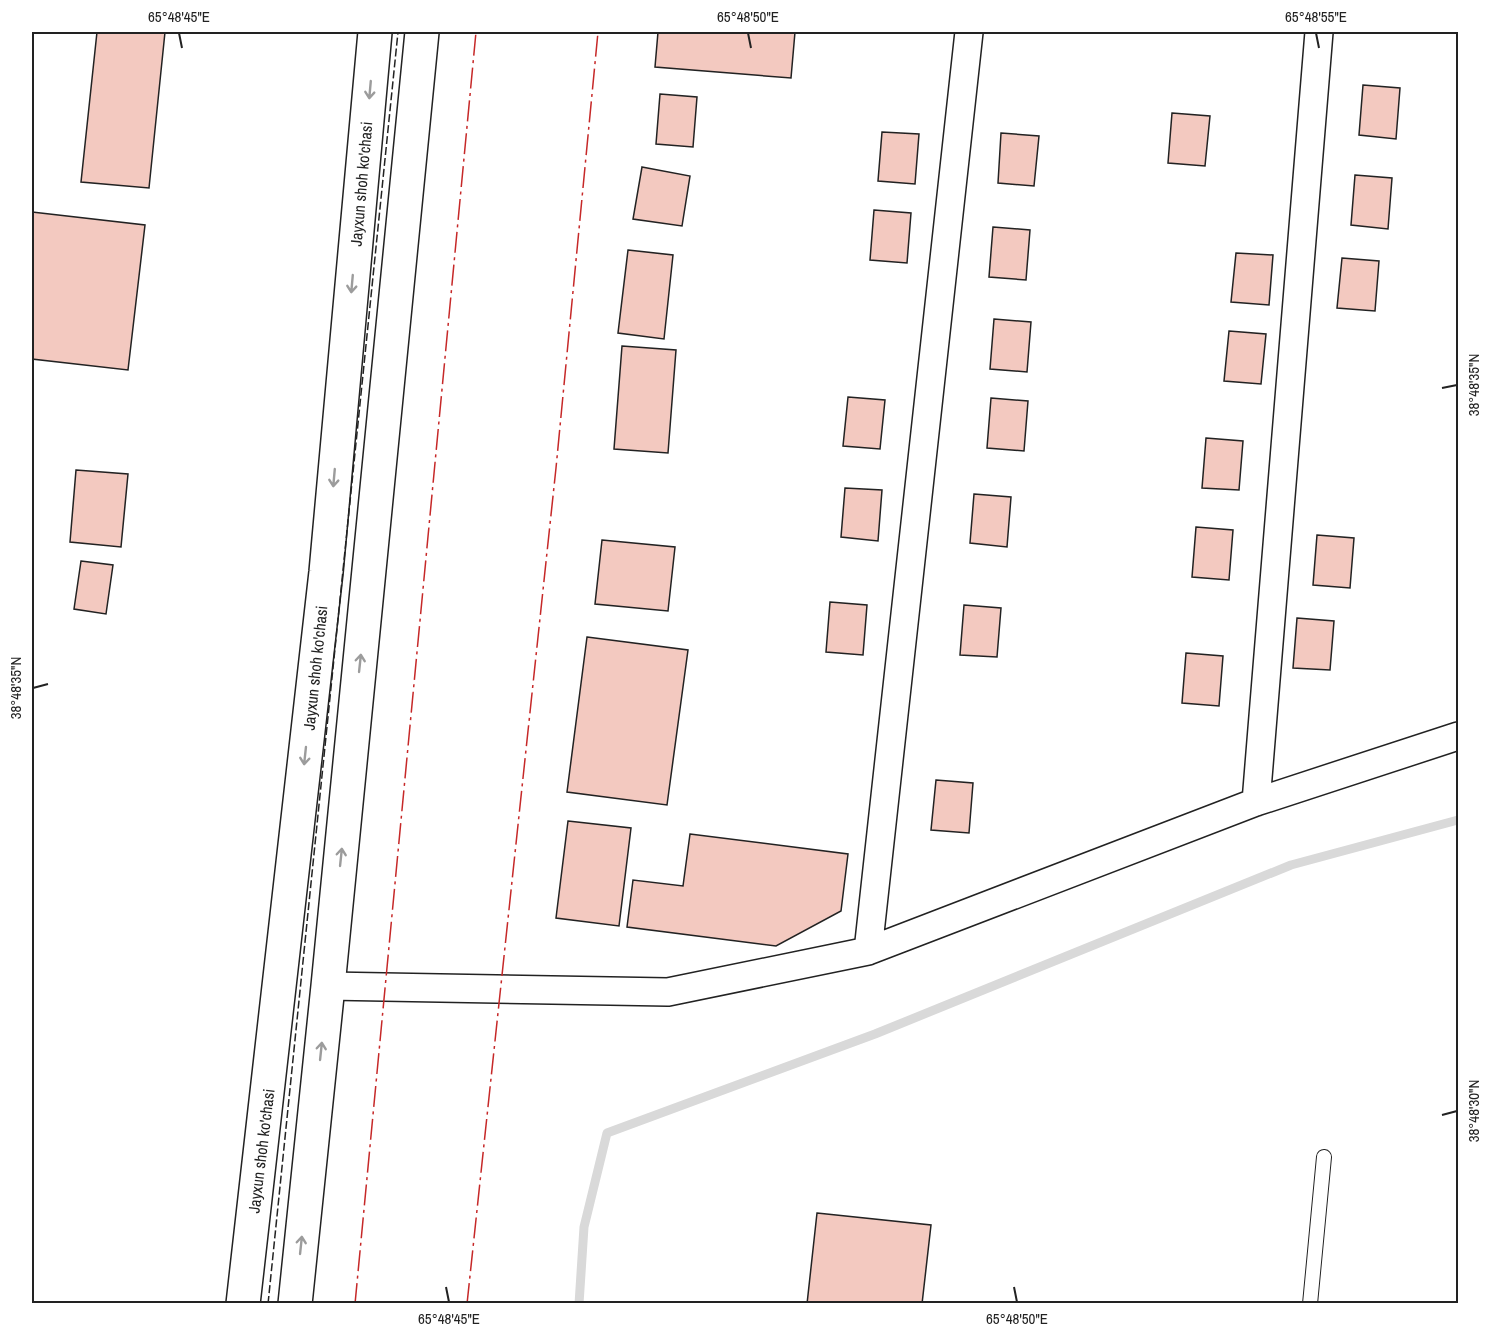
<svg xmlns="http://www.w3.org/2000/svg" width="1490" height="1335" font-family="'Archivo Narrow',sans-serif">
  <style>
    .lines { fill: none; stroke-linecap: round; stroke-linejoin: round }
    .stream { stroke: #d9d9d9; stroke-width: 9 }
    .building { fill: #f3c9c0; stroke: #222; stroke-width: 1.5 }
    .service-casing { stroke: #222; stroke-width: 16 }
    .minor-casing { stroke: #222; stroke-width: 30 }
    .trunk-casing { stroke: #222; stroke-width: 36 }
    .service { stroke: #fff; stroke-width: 14 }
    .minor { stroke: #fff; stroke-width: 27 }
    .trunk { stroke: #fff; stroke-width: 33 }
    .fence { stroke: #222; stroke-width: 1.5; stroke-dasharray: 8 3; stroke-linecap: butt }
    .power { stroke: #c62828; stroke-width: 1.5; stroke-dasharray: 21 4.5 3 4.5; stroke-linecap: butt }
    .oneway { stroke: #9c9c9c }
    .ticks { fill: none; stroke: #222; stroke-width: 2 }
    .labels { text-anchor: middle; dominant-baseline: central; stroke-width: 4.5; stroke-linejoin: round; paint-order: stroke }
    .street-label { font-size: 16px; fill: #222; stroke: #fff }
    .neatline { fill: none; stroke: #222; stroke-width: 2 }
    .ticks-label { font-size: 15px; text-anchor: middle; fill: #222 }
  </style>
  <rect width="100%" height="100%" fill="#fff"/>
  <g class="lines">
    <!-- stream -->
    <path class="stream" d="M579,1304L584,1227L607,1133L875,1034L1291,865L1458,820"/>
  </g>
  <!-- building -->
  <path class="building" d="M97,32H165L149,188L81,182Z
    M658,32H795L791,78L655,67Z
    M1363,85L1400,88L1396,139L1359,135Z
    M660,94L697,97L693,147L656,144Z
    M1172,113L1210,116L1205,166L1168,163Z
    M882,132L919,134L915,184L878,181Z
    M1001,133L1039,136L1034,186L998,183Z
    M642,167L690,176L682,226L633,219Z
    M1355,175L1392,178L1388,229L1351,225Z
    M874,210L911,213L907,263L870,260Z
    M32,212L145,225L128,370L32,359Z
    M993,227L1030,230L1026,280L989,277Z
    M628,250L673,255L664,339L618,333Z
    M1236,253L1273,255L1269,305L1231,302Z
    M1342,258L1379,261L1375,311L1337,308Z
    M994,319L1031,322L1027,372L990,369Z
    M1229,331L1266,334L1261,384L1224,381Z
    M622,346L676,350L668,453L614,449Z
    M848,397L885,400L880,449L843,446Z
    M991,398L1028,401L1024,451L987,448Z
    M1206,438L1243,441L1239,490L1202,488Z
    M76,470L128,474L121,547L70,542Z
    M845,488L882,490L878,541L841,537Z
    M974,494L1011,497L1007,547L970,543Z
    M1196,527L1233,530L1229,580L1192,577Z
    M1317,535L1354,538L1350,588L1313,585Z
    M602,540L675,547L668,611L595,604Z
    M81,561L113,565L106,614L74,609Z
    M830,602L867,605L863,655L826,652Z
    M964,605L1001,608L997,657L960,655Z
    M1297,618L1334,621L1330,670L1293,668Z
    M587,637L688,650L667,805L567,792Z
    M1186,653L1223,656L1219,706L1182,703Z
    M936,780L973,783L969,833L931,830Z
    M568,821L631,828L619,926L556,918Z
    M690,834L848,854L841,911L776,946L627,927L633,880L683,886Z
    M817,1213L931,1225L922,1304H807Z"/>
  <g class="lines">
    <!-- service casing -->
    <g class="service-casing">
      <path id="service" d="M1310,1304L1324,1157"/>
    </g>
    <!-- minor casing -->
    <g class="minor-casing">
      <path id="minor" d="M1256,802L1319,32
        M868,951L969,32
        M328,986L668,992L868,951L1256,802L1458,736"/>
    </g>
    <!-- trunk casing -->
    <g class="trunk-casing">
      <path id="trunk" d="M243,1304L326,572L375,32
        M295,1304L328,986L422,32"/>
    </g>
    <!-- service -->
    <use href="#service" class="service"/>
    <!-- minor -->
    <use href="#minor" class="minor"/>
    <!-- trunk -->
    <use href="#trunk" class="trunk"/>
    <!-- fence -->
    <path class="fence" d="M268,1304L398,32"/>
    <!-- power -->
    <path class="power" d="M355,1304L476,32
      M467,1304L556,468L598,32"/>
  </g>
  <!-- one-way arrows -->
  <defs><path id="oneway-shaft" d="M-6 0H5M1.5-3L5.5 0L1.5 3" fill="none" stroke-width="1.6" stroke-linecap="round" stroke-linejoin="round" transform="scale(1.5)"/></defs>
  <g class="oneway">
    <use href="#oneway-shaft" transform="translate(370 90) rotate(95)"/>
    <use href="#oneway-shaft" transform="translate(352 284) rotate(95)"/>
    <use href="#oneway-shaft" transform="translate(334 478) rotate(95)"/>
    <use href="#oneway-shaft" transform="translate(360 663) rotate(-84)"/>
    <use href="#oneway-shaft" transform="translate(305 756) rotate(96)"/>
    <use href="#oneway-shaft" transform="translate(341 857) rotate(-84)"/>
    <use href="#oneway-shaft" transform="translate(321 1051) rotate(-84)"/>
    <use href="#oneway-shaft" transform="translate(301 1245) rotate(-84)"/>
  </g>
  <!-- ticks -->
  <path class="ticks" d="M179,33L182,48M748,33L751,48M1316,33L1319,48M1442,388L1457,385M33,688L48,684M1442,1115L1457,1111M446,1287L449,1302M1014,1287L1017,1302"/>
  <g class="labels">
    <!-- street labels -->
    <g class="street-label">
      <text transform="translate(361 184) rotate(-85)">Jayxun shoh ko'chasi</text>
      <text transform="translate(315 668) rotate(-84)">Jayxun shoh ko'chasi</text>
      <text transform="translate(261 1151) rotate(-83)">Jayxun shoh ko'chasi</text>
    </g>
  </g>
  <!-- border -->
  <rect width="1490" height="1335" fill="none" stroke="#ffffff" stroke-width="66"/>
  <rect x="33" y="33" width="1424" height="1269" class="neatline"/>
  <g class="ticks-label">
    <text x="179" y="22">65°48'45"E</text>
    <text x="748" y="22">65°48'50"E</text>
    <text x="1316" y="22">65°48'55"E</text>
    <text transform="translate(1474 385) rotate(-90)" y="5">38°48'35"N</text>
    <text transform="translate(16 688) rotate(-90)" y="5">38°48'35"N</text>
    <text transform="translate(1474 1111) rotate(-90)" y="5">38°48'30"N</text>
    <text x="449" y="1324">65°48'45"E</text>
    <text x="1017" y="1324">65°48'50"E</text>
  </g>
</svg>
